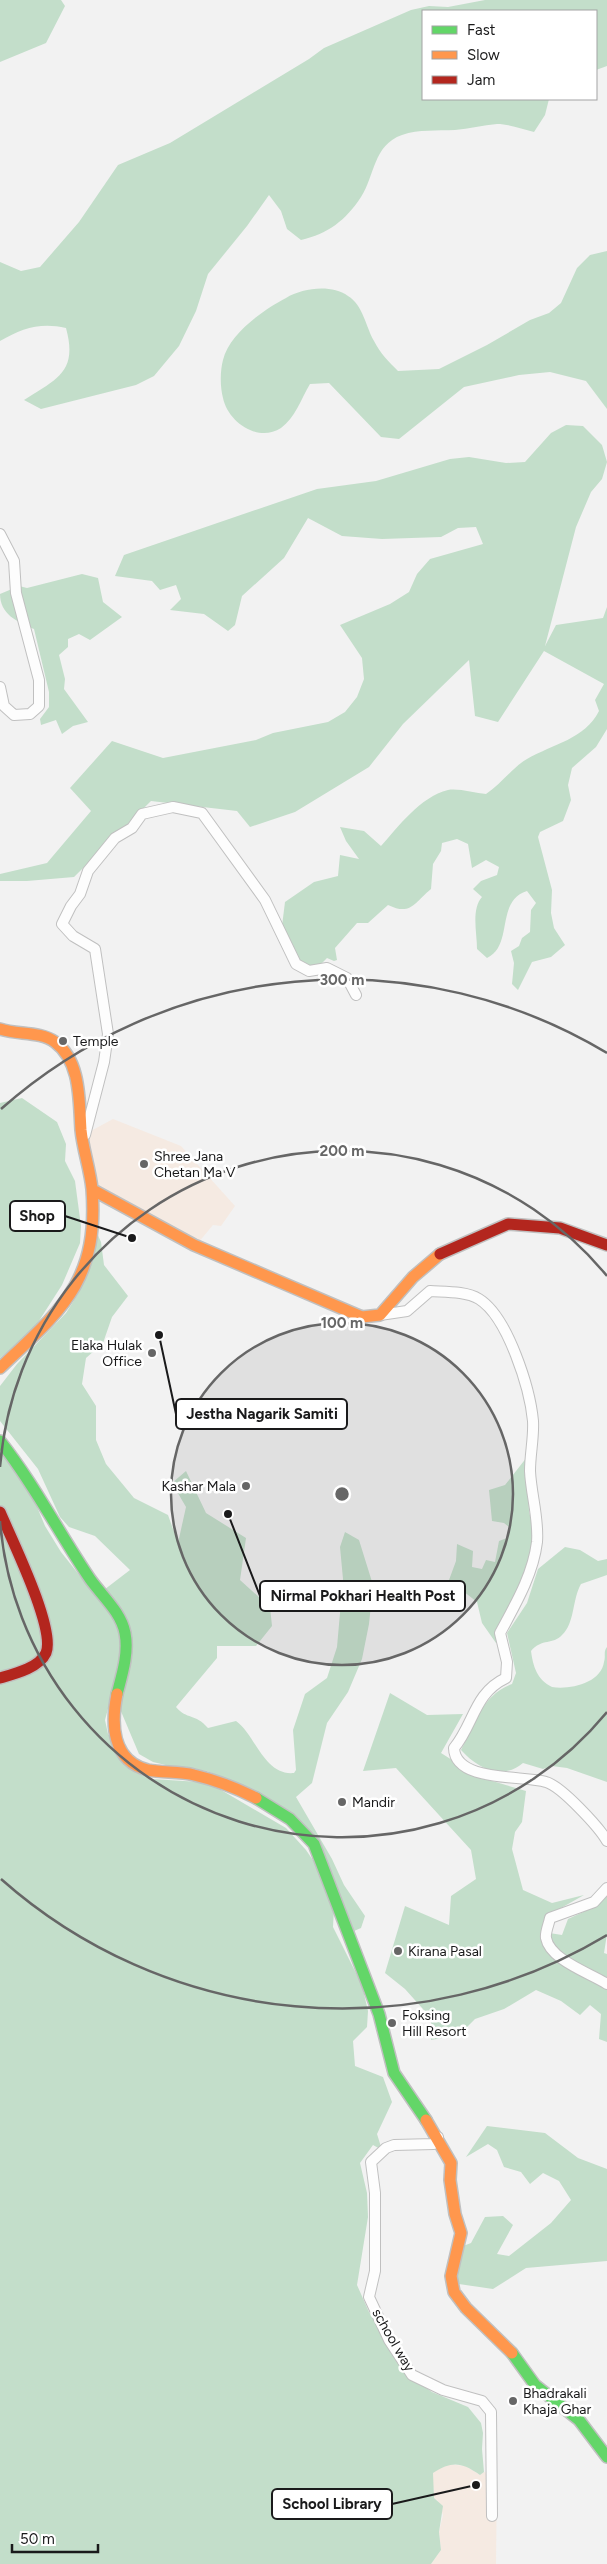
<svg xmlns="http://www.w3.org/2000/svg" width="607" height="2564" font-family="Figtree,sans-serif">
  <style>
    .education { fill: #f5eae2 }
    .green { fill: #c3deca }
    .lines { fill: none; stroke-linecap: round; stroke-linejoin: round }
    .street-casing { stroke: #c0c0c0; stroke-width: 12 }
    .fast-casing { stroke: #c0c0c0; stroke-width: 14 }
    .slow-casing { stroke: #c0c0c0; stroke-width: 14 }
    .jam-casing { stroke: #c0c0c0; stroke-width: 14 }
    .street { stroke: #fdfdfd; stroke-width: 10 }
    .fast { stroke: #63d668; stroke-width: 11 }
    .slow { stroke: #ff974d; stroke-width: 11 }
    .jam { stroke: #b3261e; stroke-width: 11 }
    .ring { fill: none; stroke: #666; stroke-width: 2.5 }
    .poi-dot { fill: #666; stroke: #fff; stroke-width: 2 }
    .labels { text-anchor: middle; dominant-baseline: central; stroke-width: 5; stroke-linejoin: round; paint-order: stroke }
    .poi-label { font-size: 14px; fill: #1a1a1b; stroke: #fff; text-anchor: start }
    .street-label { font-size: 14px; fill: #1a1a1b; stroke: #fff }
    .centre { fill: #666; stroke: #fff; stroke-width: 2.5 }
    .ring-label { font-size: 15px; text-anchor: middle; font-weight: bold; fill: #666; stroke: #fff; stroke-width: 5; stroke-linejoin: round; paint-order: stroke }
    .leader { fill: none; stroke: #1a1a1b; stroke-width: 2 }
    .callout-dot { fill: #1a1a1b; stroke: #fff; stroke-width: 2 }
    .callout { fill: #fff; stroke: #1a1a1b; stroke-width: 2 }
    .callout-label { font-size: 15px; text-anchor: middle; font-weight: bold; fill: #1a1a1b }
  </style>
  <rect width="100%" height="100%" fill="#f2f2f2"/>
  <!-- education -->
  <path class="education" d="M113,1119L181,1146L235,1206L221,1226L213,1225L198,1243L102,1204L87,1143L89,1132Z
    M447,2464L466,2466L480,2475L484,2472L497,2476L496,2564H431L441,2550L439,2532L443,2515L438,2501L434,2498L432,2473Z"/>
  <!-- green -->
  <path class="green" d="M0,0H61L65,6L46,43L0,62Z
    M485,0H607V66L596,70V11H423V99H549L545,115L534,132C522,129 509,124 497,124C483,125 469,129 455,130C437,131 419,129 402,135C373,145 375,176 361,197C346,220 328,234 301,240L287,229L281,211L269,195L247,226L208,274L196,311L179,346L154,376L136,385L41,409L24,400C57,379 78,372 66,328C41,322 22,328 0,341V262L21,271L40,267L79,222L118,165L170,143L309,59L324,48L411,10L429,6L448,7Z
    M607,251V409L586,381L550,372L519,375L464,387L399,439L381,437L329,383L310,384C301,399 295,418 281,428C258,443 228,422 223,398C220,387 220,371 223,360C229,334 263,310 286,298C303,288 331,284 348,296C363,305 366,327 374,341C380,353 389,362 398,371L439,369L487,345L530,320L549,313L561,303L577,268L590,255Z
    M566,425L583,426L602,445L607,462L602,479L591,492L576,527L545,646L556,625L603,618L607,607V729L596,747L572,768L568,785L571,800L563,821L540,832L538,837L552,890L551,913L554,928L565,945L551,957L532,962L518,990L512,984L514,963L511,951L519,946L522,938L530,932L531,910L536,903L527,891C495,901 514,945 487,958L477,949C477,933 471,909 482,897L473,889L481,881L497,875L499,867L486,860L472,868L468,844L457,839L442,843L441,851L433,864L431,889C414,903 411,916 388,905L368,923H357L335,948L337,960L334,961L327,958L321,964L305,966L294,956L282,926L285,902L314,882L338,876L340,855L359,859L346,841L340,827L364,831L381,846C399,826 420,797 448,790C458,788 475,793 486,794C501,784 513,767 527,759C553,744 585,739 599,711L595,700L604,684L544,651L498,722L475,716L469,660L403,724L369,767L295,812L250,827L237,811L151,801L74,877L27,881H0V874L47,863L91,811L70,788L112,741L163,758L256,740L273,733L328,722L345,712L357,697L364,679L362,658L340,625L390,604L409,592L417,574L430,559L483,544L476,527L458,528L441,537L382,539L342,536L308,518L284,558L242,596L235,625L228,631L204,614L170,610L181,599L176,585L160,590L152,581L115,576L124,555L317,489L376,481L450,459L469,457L506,463L525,462L551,433Z
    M82,574L98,578L103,602L122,617L90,640L79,634L68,639V647L59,655L65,679L64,689L88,722L73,726L62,734L56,720L41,725L40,719L49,707V692L34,629C17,622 0,614 0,594L19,586L27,588Z
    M22,1098L57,1122L66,1144L65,1161L75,1181L81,1226L80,1243L62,1285L37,1324L24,1338L0,1358V1103Z
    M96,1231L101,1242L104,1265L128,1296L112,1317L103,1343L86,1358L82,1384L96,1406V1440L106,1464L134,1498L168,1515L178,1543L186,1507L172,1483L186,1471L206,1513L246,1538L240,1580L270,1607L272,1626L256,1646H217V1658L176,1707C187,1720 195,1713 208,1728L236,1721C255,1734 264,1776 294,1773L296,1770L293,1730L305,1694L327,1678L337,1647L343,1579L340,1547L345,1532L359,1540L373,1585L369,1624L362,1659L348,1692L327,1723L312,1783L296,1797L332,1859L344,1885L365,1916L361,1928L354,1931L318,1844L250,1789L207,1771L174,1767L153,1762L139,1754L120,1709L109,1705L105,1720L108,1734L139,1774L152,1779L200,1782L216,1787L286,1828L306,1850L319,1869L334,1908L333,1927L362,1985L368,2011L367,2027L353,2041L355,2066L383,2077L392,2102L377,2134L382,2150L373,2145L360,2163L367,2193L368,2217L357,2285L369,2312L408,2375L432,2392L468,2407L481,2423L483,2433L482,2449L484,2472L480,2475C461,2462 452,2461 433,2473L434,2498L443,2506L439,2532L441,2550L431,2564H0V1447L30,1490L45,1526L61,1552L96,1596L130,1570L95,1536L69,1527L60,1517L38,1469L0,1421V1386L17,1364L66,1313L78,1294Z
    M527,1457L529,1511L534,1533L530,1555L521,1584L496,1643L482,1623L477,1602L449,1580L456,1561L457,1544L473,1551L472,1567L482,1569L486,1560L495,1562L499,1541L507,1538L509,1527L504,1523L492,1521L489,1490L505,1485Z
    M565,1547L580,1550L598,1561L607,1559V1575L581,1584C572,1600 575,1623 562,1635C553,1645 542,1638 531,1651C533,1666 537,1680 552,1687C570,1690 601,1683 604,1662C606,1656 603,1652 607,1647V1782L567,1768L552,1766L543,1769L523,1763C502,1781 477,1768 461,1750C476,1723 481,1696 512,1684L516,1673L507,1633L527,1603L538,1569Z
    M390,1693L427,1715L463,1714L441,1753L479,1777L526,1791L522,1822L515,1832L512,1849L523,1890L552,1903L584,1895L547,1916L543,1932L562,1935L568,1919L594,1907L607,1893V1934L604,1953L607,1954V2042L599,2039L601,2014L590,2005L580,2015L561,2001L536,1990L504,2009L475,2019L459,2035L431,2040V2018L405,1989L385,1973L405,1906L449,1925L451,1896L476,1879L471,1850L396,1768L363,1771Z
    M487,2126L545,2133L578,2158L607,2169V2261L526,2268L493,2289L452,2283L463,2246L471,2243L485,2217L503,2216L513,2225L497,2254L509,2256L551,2223L571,2200L559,2181L543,2173L530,2184L521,2172L504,2167L497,2150L488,2144L466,2157Z"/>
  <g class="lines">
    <!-- street casing -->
    <g class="street-casing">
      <path id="street" d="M0,534L14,561L16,593L39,680V706L30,714L14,715L4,706L0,687
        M85,1135L104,1062L108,1034L95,949L73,936L62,924L71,906L80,894L88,871L115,838L132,828L142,814L173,807L202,813L265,900L296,964L309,971L327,968L347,978L356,995
        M380,1315L407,1311L430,1291C445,1292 466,1291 479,1299C508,1317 530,1389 533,1421C534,1437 530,1454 530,1471C531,1494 539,1519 537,1542C533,1575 515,1605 500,1633L507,1662L506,1678C474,1693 474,1724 454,1748C455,1783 525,1775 546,1782C561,1786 599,1827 607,1841
        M607,1888L594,1902L550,1918C549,1924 545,1932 546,1938C550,1960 590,1973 607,1984
        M438,2137L434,2144L394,2145L386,2148L371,2162L375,2193V2271L369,2297L389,2340L412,2375L443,2390L482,2401L491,2412L492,2516"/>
    </g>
    <!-- fast casing -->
    <g class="fast-casing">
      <path id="fast" d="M0,1441C34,1484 59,1533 90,1579C102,1596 121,1612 125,1633C129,1653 122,1675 117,1694
        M256,1798L290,1819L314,1844L379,2014L394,2073L426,2120
        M512,2353L535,2385L579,2420L607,2457"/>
    </g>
    <!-- slow casing -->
    <g class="slow-casing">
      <path id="slow" d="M0,1029C17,1035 40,1031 55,1042C81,1061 79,1101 81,1130C83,1150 90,1169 92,1189C99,1282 61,1310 0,1368
        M93,1190L194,1245L362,1317L380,1315L413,1277L440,1254
        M117,1694C111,1724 112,1761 148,1770C163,1773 179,1771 194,1775C216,1780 236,1788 256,1798
        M426,2120L451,2163L450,2180L455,2214L461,2233L451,2276L454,2292L466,2308L512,2353"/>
    </g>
    <!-- jam casing -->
    <g class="jam-casing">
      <path id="jam" d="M440,1254L508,1224L560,1228L607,1245
        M0,1512C11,1538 56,1629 46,1653C39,1668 14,1674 0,1678"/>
    </g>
    <!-- street -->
    <use href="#street" class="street"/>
    <!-- fast -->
    <use href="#fast" class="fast"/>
    <!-- slow -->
    <use href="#slow" class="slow"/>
    <!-- jam -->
    <use href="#jam" class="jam"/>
  </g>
  <!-- distance rings -->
  <circle cx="342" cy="1494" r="171" fill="#666" fill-opacity=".12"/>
  <g class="ring">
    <circle cx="342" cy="1494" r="171"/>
    <path d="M607 1712A343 343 0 0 1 0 1521M0 1467A343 343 0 0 1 607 1276"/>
    <path d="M607 1935A514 514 0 0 1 1 1879M1 1109A514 514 0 0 1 607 1053"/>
  </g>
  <!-- markers -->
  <g class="poi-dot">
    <circle cx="63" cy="1041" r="5"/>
    <circle cx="144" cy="1164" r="5"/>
    <circle cx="152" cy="1353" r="5"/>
    <circle cx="246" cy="1486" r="5"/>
    <circle cx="342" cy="1802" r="5"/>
    <circle cx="398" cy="1951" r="5"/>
    <circle cx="392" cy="2023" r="5"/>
    <circle cx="513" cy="2401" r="5"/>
  </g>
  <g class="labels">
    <!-- poi labels -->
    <g class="poi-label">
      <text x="73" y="1041">Temple</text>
      <text x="154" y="1156">Shree Jana<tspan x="154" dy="16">Chetan Ma V</tspan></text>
      <text x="142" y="1345" text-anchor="end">Elaka Hulak<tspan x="142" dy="16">Office</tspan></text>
      <text x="236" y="1486" text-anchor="end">Kashar Mala</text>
      <text x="352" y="1802">Mandir</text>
      <text x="408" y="1951">Kirana Pasal</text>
      <text x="402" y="2015">Foksing<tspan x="402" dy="16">Hill Resort</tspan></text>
      <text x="523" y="2393">Bhadrakali<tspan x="523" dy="16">Khaja Ghar</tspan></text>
    </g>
    <!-- street labels -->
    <g class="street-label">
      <text transform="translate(393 2340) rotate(60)">school way</text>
    </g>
  </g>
  <circle cx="342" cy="1494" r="8" class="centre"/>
  <g class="ring-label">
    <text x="342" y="985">300 m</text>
    <text x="342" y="1156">200 m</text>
    <text x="342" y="1328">100 m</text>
  </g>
  <!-- callouts -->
  <path class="leader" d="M132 1238L65 1216M159 1335L176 1414M228 1514L260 1596M476 2485L392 2504"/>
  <g class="callout-dot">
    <circle cx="132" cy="1238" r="5"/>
    <circle cx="159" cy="1335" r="5"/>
    <circle cx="228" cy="1514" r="5"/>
    <circle cx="476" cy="2485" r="5"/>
  </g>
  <g class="callout">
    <rect x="10" y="1201" width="55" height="30" rx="5"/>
    <rect x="176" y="1399" width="171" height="30" rx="5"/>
    <rect x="260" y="1581" width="205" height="30" rx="5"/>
    <rect x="272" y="2489" width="120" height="30" rx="5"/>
  </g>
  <g class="callout-label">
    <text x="37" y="1221">Shop</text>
    <text x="262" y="1419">Jestha Nagarik Samiti</text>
    <text x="363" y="1601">Nirmal Pokhari Health Post</text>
    <text x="332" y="2509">School Library</text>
  </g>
  <!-- legend -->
  <rect x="422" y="10" width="175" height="90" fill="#ffffff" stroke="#a3a3a4"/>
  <rect x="432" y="26" width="25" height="8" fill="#63d668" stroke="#a3a3a4"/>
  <text x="467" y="35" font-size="15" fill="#1a1a1b">Fast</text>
  <rect x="432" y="51" width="25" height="8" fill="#ff974d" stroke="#a3a3a4"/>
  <text x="467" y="60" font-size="15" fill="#1a1a1b">Slow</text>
  <rect x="432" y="76" width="25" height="8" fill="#b3261e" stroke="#a3a3a4"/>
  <text x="467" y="85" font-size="15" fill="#1a1a1b">Jam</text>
  <!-- scale -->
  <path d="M12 2544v8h86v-8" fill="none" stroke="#1a1a1b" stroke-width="2.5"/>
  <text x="20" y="2544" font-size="15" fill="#1a1a1b" stroke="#ffffff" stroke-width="4" paint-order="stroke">50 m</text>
</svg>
